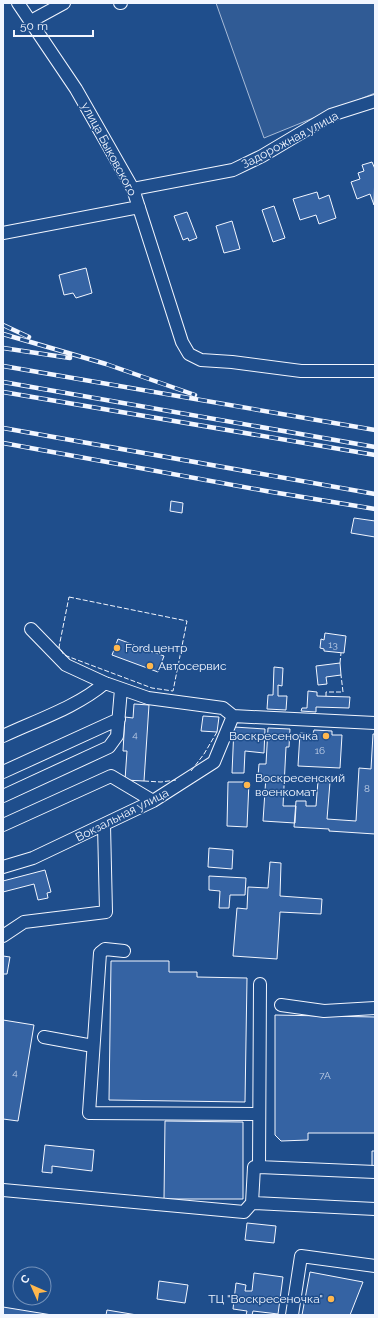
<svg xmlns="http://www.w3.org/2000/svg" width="378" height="1318" font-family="Raleway,sans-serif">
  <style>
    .built { fill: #305b95; stroke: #a8bbd7 }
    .building { fill: #3563a3; stroke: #f2f6ff }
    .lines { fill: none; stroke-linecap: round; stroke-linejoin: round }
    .minor-casing { stroke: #f2f6ff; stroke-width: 14 }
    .minor { stroke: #1f4e8c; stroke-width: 12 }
    .rail-casing { stroke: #f2f6ff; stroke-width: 4.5 }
    .rail { stroke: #1f4e8c; stroke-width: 3; stroke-dasharray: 9; stroke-linecap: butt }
    .fence { stroke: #f2f6ff; stroke-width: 1; stroke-dasharray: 5 2; stroke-linecap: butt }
    .poi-dot { fill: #ffb74d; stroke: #1f4e8c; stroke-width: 1.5 }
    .labels { text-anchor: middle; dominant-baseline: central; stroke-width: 3; stroke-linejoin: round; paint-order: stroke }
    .number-label { font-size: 10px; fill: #c3d1e8 }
    .street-label { font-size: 12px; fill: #f2f6ff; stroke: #1f4e8c }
    .poi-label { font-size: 12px; fill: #f2f6ff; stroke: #1f4e8c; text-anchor: start }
  </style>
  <rect width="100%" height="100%" fill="#1f4e8c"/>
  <!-- built -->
  <path class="built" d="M216,3H375V93L264,138Z"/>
  <!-- building -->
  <path class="building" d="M372,162L375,169L374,205L370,194L357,199L351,182L360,179L358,173L364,171L362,165Z
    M317,192L319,199L329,195L336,218L319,224L316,215L300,220L293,199Z
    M274,206L285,238L273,242L262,210Z
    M187,212L197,238L189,241L188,238L183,240L174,216Z
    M232,221L240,249L224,253L216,226Z
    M86,268L92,293L76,298L73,293L64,295L59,275Z
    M171,501L183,503L182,513L170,511Z
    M354,518L375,521V537L351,533Z
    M325,633L346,636L344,653L324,651V649L320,648L321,639L324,640Z
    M118,639L164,656L158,672L112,655Z
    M340,663L341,675L326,677L327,684L318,685L316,666Z
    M274,667L283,668L282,686L278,685V696H287L286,710L267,709L268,695H273Z
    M308,691L317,692V696L350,697L349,708L316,707V712L301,711L302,708H307Z
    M134,704L149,705L144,781L125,780L127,751H123L125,717L133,718Z
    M203,716L219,717L217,732L201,731Z
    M234,727L265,729L264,753L245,751L244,773H232Z
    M268,728L290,729L289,747H286L283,806H296L295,823L263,821L266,776H258L259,764H266Z
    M314,730L332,731V735H342L340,768L298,766L300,733L313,734Z
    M373,734H375V834L329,831V829L294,827L296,801H306V806H316L318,781L330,782L327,819L356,821L359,768L371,769Z
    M228,782H249L247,827L227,826Z
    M209,848L233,850L232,869L208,867Z
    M270,862L281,863L280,896L322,899L321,914L280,912L277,959L233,956L237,908L247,909L248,887L268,888Z
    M45,870L51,892L47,893L48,898L38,900L34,884L3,892V881Z
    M209,876L246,878L245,895H230L229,908H219L220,891L209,890Z
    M3,956L10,957L7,974H3Z
    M111,961H169V972H197V977L247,978L245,1102L109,1100Z
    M275,1015L375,1017V1133H308V1140L281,1141L275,1135Z
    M3,1020L34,1025L18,1121L3,1119Z
    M165,1121L243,1122V1199H164Z
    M45,1145L94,1150L92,1171L52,1166V1173L42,1172Z
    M372,1151H375V1168H372Z
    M247,1223L276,1226L274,1243L245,1240Z
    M310,1272L363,1282L350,1315H302Z
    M254,1273L283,1277L278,1314L253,1311L252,1315H246L247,1311L233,1309L236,1283L246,1285L245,1291H252Z
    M159,1281L188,1285L185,1303L157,1299Z
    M3,1307L52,1315H3Z
    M107,1310L137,1315H106Z"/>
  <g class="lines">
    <!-- minor casing -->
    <g class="minor-casing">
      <path id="minor" d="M18,3L76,89L133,189L182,342L189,354L201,360L232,362L301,371H375
        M120,3H121
        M31,21L64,3
        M133,189L233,170L262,156L331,115L375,101
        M3,233L139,207
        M31,629L66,665L105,683L148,698L223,708L233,716
        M233,716L375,723
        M3,736C37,720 77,707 105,683
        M3,772L119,719
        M3,796L109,747L117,736L121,689
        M3,825L111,776L153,801
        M3,867L33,858L153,801L214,762L233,716
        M3,936L24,922L106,912L104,825
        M124,951L105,949L100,953L89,1113L259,1114
        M260,984L259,1167L375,1172
        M281,1005L324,1011L375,1008
        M44,1037L93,1046
        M259,1167H254L252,1203L375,1209
        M3,1190L244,1212L252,1203
        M292,1315L301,1256L375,1266"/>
    </g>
    <!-- minor -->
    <use href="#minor" class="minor"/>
    <!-- rail casing -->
    <g class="rail-casing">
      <path id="rail" d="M3,325L29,337
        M3,334L106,364L195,395
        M3,348L70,358
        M3,366L375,430
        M3,382L375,447
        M3,392L375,455
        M3,428L375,494
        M3,443L266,491L375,509"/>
    </g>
    <!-- rail -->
    <use href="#rail" class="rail"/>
    <!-- fence -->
    <path class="fence" d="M69,597L187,621L173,691L152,688L64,655L59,647Z
      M340,663L341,653
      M326,696V692H343L341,675
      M191,771L204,754L217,732
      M144,781L161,782L176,780"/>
  </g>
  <!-- markers -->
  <g class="poi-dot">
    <circle cx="117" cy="648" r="4"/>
    <circle cx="150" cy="666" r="4"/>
    <circle cx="326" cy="736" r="4"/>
    <circle cx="247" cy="785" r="4"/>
    <circle cx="331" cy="1299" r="4"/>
  </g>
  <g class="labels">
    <!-- number labels -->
    <g class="number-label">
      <text x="333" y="644">13</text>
      <text x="135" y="734">4</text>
      <text x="320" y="750">16</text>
      <text x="367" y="788">8</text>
      <text x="15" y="1072">4</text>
      <text x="325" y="1075">7А</text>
    </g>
    <!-- street labels -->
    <g class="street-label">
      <text transform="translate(290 140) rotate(-28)">Задорожная улица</text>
      <text transform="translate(109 149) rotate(62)">улица Быковского</text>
      <text transform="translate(122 815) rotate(-27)">Вокзальная улица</text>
    </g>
    <!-- poi labels -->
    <g class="poi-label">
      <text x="125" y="648">Ford центр</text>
      <text x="158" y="666">Автосервис</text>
      <text x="318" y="736" text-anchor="end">Воскресеночка</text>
      <text x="255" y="778">Воскресенский<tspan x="255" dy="14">военкомат</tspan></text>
      <text x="323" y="1299" text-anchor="end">ТЦ "Воскресеночка"</text>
    </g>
  </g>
  <!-- border -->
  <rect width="378" height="1318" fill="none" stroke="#f2f6ff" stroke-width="8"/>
  <!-- north arrow -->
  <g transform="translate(32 1286) rotate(315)"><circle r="19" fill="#1f4e8c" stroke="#7391ba"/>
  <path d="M0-3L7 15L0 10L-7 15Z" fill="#ffb74d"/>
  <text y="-6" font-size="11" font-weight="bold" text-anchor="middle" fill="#f2f6ff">С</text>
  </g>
  <!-- scale -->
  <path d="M14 30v6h79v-6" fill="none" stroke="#f2f6ff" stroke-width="2"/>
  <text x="20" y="30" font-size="12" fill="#f2f6ff" stroke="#1f4e8c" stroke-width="3" paint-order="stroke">50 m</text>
</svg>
